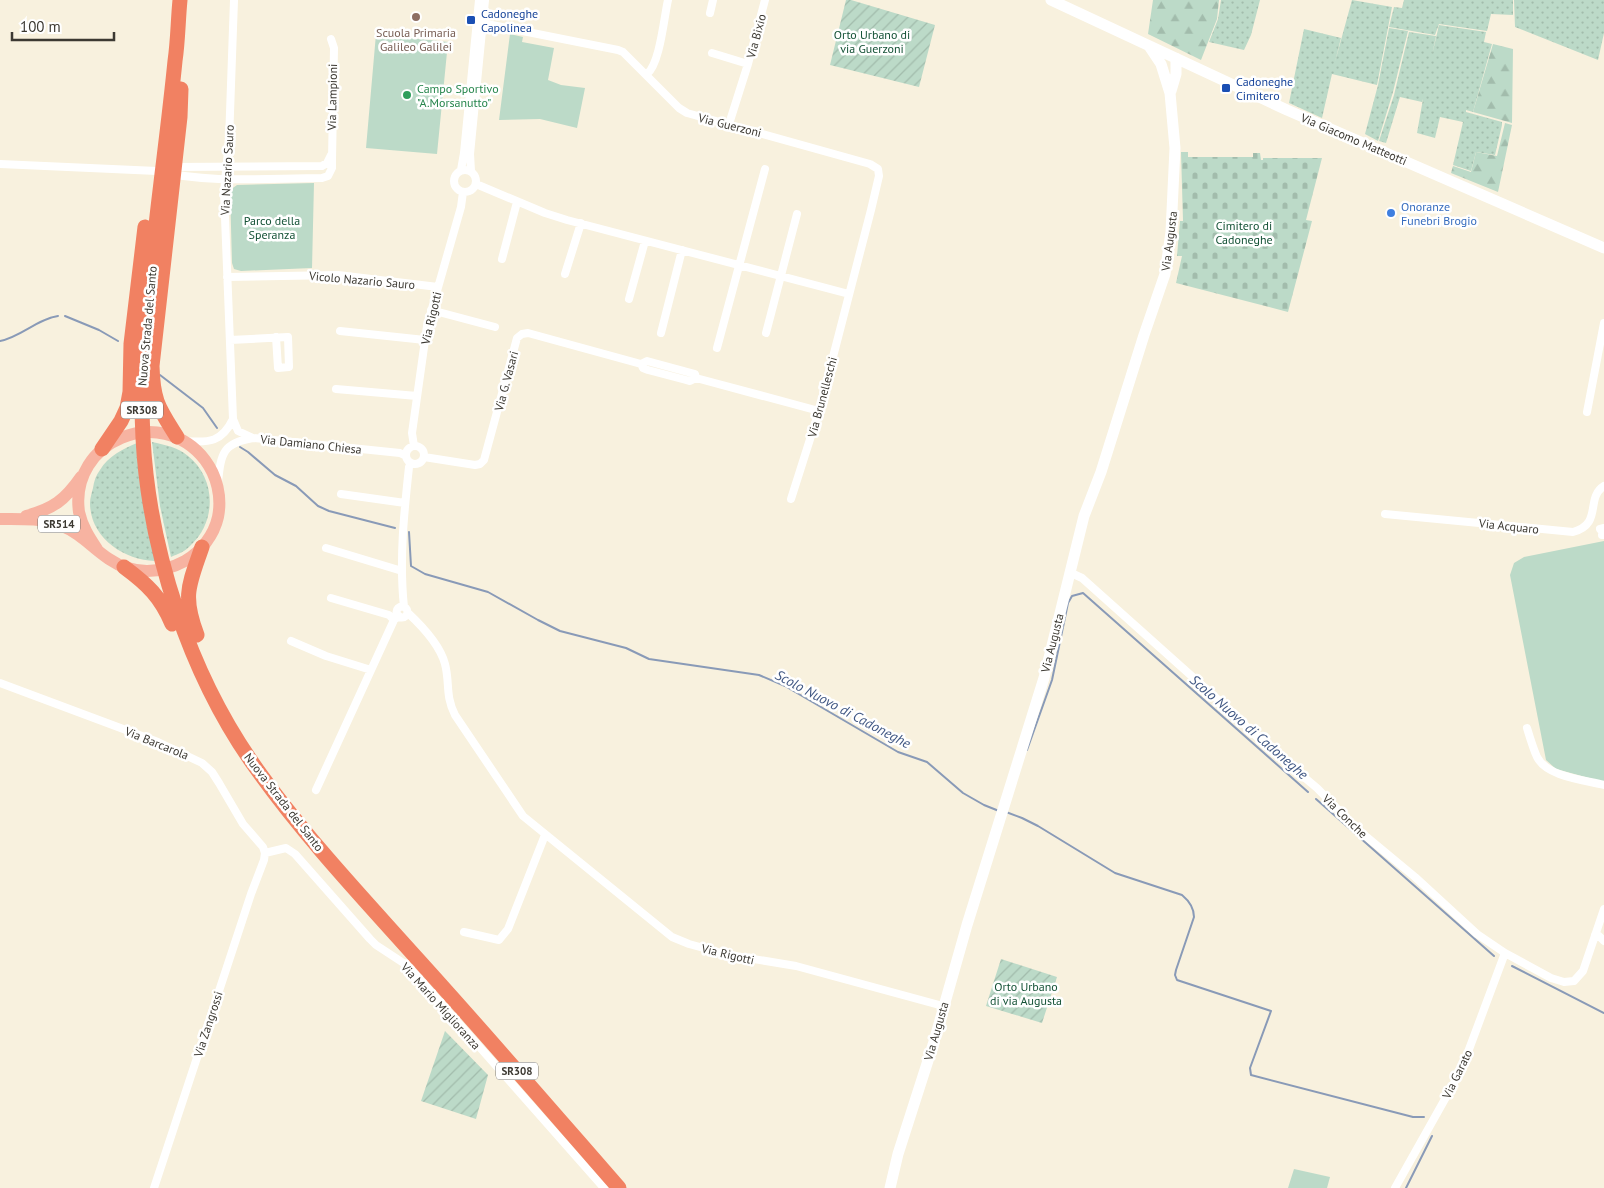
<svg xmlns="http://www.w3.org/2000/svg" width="1604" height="1188" font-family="'PT Sans',sans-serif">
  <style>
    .grass { fill: url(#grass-dots) }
    .forest { fill: url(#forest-firs) }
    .cemetery { fill: url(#cemetery-stones) }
    .park { fill: #bcdac8 }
    .garden { fill: url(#garden-furrows) }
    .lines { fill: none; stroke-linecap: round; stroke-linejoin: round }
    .stream { stroke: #899ab7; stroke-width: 2 }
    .street { stroke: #fff; stroke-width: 8 }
    .secondary { stroke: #fff; stroke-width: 11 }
    .primary { stroke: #f7b3a1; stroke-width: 12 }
    .highway { stroke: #f18162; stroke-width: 15 }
    .education-dot { fill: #8d6e63; stroke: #fff; stroke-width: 2 }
    .transit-dot { fill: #1a4fb4; stroke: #fff; stroke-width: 2 }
    .leisure-dot { fill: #2e9e5b; stroke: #fff; stroke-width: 2 }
    .shop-dot { fill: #3f7fe0; stroke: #fff; stroke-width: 2 }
    .labels { text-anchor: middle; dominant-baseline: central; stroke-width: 5; stroke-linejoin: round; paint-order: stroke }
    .shield { fill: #fff; stroke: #767470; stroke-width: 1 }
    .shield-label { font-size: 11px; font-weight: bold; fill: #3c3932 }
    .transit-label { font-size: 12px; fill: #164399; stroke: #fff; text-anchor: start }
    .education-label { font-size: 12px; fill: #785e54; stroke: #fff }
    .park-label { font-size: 12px; fill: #135135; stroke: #fff }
    .street-label { font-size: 12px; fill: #3c3932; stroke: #fff }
    .leisure-label { font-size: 12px; fill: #27864d; stroke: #fff; text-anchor: start }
    .shop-label { font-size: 12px; fill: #366cbe; stroke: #fff; text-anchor: start }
    .water-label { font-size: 14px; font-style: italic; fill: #405783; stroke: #fff }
  </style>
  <defs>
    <pattern id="grass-dots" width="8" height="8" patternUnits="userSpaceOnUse" patternTransform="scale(1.25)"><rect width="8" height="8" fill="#bcdac8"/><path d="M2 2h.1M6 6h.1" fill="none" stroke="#a2bcac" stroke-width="1.8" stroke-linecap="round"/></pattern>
    <pattern id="forest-firs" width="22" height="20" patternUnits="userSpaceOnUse" patternTransform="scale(1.25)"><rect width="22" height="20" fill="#bcdac8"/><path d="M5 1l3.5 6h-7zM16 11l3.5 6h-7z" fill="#a2bcac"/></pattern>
    <pattern id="cemetery-stones" width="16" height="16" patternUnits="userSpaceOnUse" patternTransform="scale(1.25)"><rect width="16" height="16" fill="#bcdac8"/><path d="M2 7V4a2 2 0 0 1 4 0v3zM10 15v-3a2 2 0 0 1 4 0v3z" fill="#a2bcac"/></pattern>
    <pattern id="garden-furrows" width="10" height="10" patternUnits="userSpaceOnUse" patternTransform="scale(1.25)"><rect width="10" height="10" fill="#bcdac8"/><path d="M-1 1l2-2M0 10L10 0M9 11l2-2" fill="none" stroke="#a2bcac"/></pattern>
  </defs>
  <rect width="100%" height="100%" fill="#f8f1de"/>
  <!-- grass -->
  <path class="grass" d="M1221,0H1260L1251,35L1244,50L1209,42L1218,19Z
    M1352,0L1392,7L1377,85L1332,74L1322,118L1289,103L1304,29L1341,38L1335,62Z
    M1404,0H1513V15L1491,14L1487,31L1439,24L1435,35L1389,27L1394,7L1402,8Z
    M1514,0H1604V33L1598,60L1515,27Z
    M1439,25L1486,32L1484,42L1492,44L1473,112L1466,110V112L1502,122V125L1495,155L1476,152L1471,171L1453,165L1463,122L1440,117L1435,138L1417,133L1423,99L1422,102L1400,97L1386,143L1379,141L1394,95L1409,32L1436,36L1432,55Z
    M1389,28L1408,31L1393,92L1378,141L1365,134L1378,85Z
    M152,442C165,445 178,447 188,456C216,478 217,521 191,545C186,551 178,554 171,557L160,506Z
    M137,443L144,510L155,561C123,560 90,537 90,503C90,498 92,492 93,488C94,481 96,475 100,470C108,456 123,449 137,443Z"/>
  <!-- forest -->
  <path class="forest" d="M1153,0H1219L1217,19L1201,60L1148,34Z
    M1493,44L1513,49L1512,123L1473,112Z
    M1505,123L1512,125L1498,192L1451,173L1453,166L1471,172L1476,152L1497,156Z"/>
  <!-- cemetery -->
  <path class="cemetery" d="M1181,152H1188V157H1253V153H1260L1261,160H1263V158H1322L1306,220L1312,221L1288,312L1176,283L1182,256H1177L1180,221H1183Z"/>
  <!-- park -->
  <path class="park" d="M376,34L448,42L437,154L366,148Z
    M510,34L523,37L522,42L554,48L548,80L561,85L585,88L577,128L540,119L499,120Z
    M314,183L312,268L241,271L234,269L232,263L230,190L237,185Z
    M1604,541V782L1556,769L1546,760L1510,575L1514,563L1524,557Z
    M1294,1169L1330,1177L1327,1188H1288Z"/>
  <!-- garden -->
  <path class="garden" d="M846,0H851L935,25L919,87L830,65Z
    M1001,959L1057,977L1042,1023L986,1006Z
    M445,1031L488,1075L476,1119L421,1101Z"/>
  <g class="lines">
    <!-- stream -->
    <path class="stream" d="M65,316L99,330L118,341
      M0,341C21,337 37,319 58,316
      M160,375L203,408L217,428
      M240,447L248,452L275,475L296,486L318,506L329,511L395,528
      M409,532L411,566L425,574L488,592L538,620L560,631L626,648L649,659L759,675L785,686L898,752L927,762L963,793L984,805L999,811
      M1027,750L1052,680L1068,603L1072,596L1083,593L1308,792
      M1316,799L1494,956
      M1006,812L1022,818L1038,826L1115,873L1182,895C1188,900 1194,908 1194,917L1176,970L1175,975L1177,980L1271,1011L1250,1068L1251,1075L1413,1117H1424
      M1512,966L1604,1013
      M1406,1188L1432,1136"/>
    <!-- street -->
    <path class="street" d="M234,0L229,141L224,192L233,419L238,431L253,438
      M710,13L713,0
      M477,22L618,50L623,52L679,108L687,113L870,164L878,169L879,176L871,210L819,411L791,499
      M712,53L748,64L765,0
      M647,74C660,64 664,17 668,0
      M729,124L748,64
      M0,164L157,171C209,184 268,178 322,178L328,176L332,168V160L334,48L331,39
      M172,167L322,166L327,163L331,155
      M454 181a11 11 0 1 1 22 0a11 11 0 1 1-22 0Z
      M461,170L464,153L479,0
      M471,171L470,154L485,0
      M476,184L545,213L567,220L849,294
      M502,259L517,202
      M565,274L581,223
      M227,277L338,275L438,287
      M629,299L645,241
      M431,310L495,327
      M340,331L425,340
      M661,333L682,250
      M766,333L797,214
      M230,340L288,337L289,367L278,368L276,337
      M717,348L765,169
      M641,364L647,361L695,374L696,378L819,411
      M336,389L417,396
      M1587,412L1604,323
      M186,441C209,443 222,442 233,419
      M414,446L412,433L427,326L461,207L463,192
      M406 455a9 9 0 1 1 18 0a9 9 0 1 1-18 0Z
      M424,457L475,465L480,464L484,460L517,338L522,334L528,333L641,364L643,368L648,370L686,380L690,381L696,378
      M218,482C221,453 223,443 253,438L400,453L406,456
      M341,494L405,503
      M1385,514L1573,532C1603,524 1585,498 1604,486
      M1600,529L1604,528
      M1602,535H1604
      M326,548L402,571
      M1069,572L1082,578L1233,713L1262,742L1317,788L1356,828L1415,877L1477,934L1505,953L1551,978L1564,982L1574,981L1583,971L1604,909
      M331,598L389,615L394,620
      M396.5 612a5.5 5.5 0 1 1 11 0a5.5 5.5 0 1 1-11 0Z
      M404,607C399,560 404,513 409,467L411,463
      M408,613C422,626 440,645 445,664C450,683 445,695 455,715L523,816L672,937L689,944L729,955L796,966L943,1006
      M291,641L326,656L371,670
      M0,683L158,742L202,763L212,772L219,783L243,824L263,847L265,853L264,860L251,894L154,1188
      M1527,728C1530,738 1533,748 1537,757C1547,777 1585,780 1604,785
      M316,790L394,620L399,616
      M265,853L286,848L295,854L370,939L376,945L408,966L604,1188
      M464,932L499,940L508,929L545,835
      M1595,935L1599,936L1604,941
      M1395,1188L1454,1083L1468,1052L1505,953"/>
    <!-- secondary -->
    <path class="secondary" d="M1051,0L1287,110L1604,248
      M1171,91L1176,74V58
      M890,1188L898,1154L933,1045L967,925L1044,678L1084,516L1101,472L1144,335L1165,274L1171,232L1175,148L1170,93L1161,64L1149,46"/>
    <!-- primary -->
    <path class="primary" d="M26,516C53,509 65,500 81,477
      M0,519C19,519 42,518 60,525C82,534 91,547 109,559C132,575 161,574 185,561C201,552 214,535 218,517C222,497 217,476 205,460C161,403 69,440 79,512C82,526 89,537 97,549"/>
    <!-- highway -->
    <path class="highway" d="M180,0C178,20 178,41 175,61C170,112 163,164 157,216C149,290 139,363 143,438C149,551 190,676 256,768C302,833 360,895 413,954C483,1031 551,1110 619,1188
      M177,437C159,408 153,402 152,366L180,117L181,89
      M102,449L121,421L127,408L130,392L131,344L145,227
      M124,567C147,584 161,597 172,624
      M197,635C182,595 189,585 202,547"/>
  </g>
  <!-- markers -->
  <circle class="education-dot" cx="416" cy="17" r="5"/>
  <g class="transit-dot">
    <rect x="466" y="15" width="10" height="10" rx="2.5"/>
    <rect x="1221" y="83" width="10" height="10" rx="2.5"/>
  </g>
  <circle class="leisure-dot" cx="407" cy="95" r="5"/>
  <circle class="shop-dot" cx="1391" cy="213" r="5"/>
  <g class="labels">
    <!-- shield labels -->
    <g class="shield">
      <rect x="121" y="401.5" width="42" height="17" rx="4"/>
      <rect x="38" y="515.5" width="42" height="17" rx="4"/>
      <rect x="496" y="1062.5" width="42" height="17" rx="4"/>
    </g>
    <g class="shield-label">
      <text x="142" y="410">SR308</text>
      <text x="59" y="524">SR514</text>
      <text x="517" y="1071">SR308</text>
    </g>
    <!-- transit labels -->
    <g class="transit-label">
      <text x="481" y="13">Cadoneghe<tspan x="481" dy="14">Capolinea</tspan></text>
      <text x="1236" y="81">Cadoneghe<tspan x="1236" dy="14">Cimitero</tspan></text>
    </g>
    <!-- education labels -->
    <g class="education-label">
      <text x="416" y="32">Scuola Primaria<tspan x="416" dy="14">Galileo Galilei</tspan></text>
    </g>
    <!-- park labels -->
    <g class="park-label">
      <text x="872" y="34">Orto Urbano di<tspan x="872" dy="14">via Guerzoni</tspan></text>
      <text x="272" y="220">Parco della<tspan x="272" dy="14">Speranza</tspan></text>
      <text x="1244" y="225">Cimitero di<tspan x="1244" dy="14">Cadoneghe</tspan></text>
      <text x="1026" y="986">Orto Urbano<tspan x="1026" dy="14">di via Augusta</tspan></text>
    </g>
    <!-- street labels -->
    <g class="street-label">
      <text transform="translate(756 36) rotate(-75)">Via Bixio</text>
      <text transform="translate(332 97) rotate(-89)">Via Lampioni</text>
      <text transform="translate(730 125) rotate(14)">Via Guerzoni</text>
      <text transform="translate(1354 139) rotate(23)">Via Giacomo Matteotti</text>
      <text transform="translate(227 170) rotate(-87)">Via Nazario Sauro</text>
      <text transform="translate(1169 241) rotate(-83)">Via Augusta</text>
      <text transform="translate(362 280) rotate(5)">Vicolo Nazario Sauro</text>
      <text transform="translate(431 318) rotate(-77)">Via Rigotti</text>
      <text transform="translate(147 326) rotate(-85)">Nuova Strada del Santo</text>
      <text transform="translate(506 381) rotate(-75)">Via G. Vasari</text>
      <text transform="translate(822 397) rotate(-75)">Via Brunelleschi</text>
      <text transform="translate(311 444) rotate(6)">Via Damiano Chiesa</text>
      <text transform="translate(1509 526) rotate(6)">Via Acquaro</text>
      <text transform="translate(1052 643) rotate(-76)">Via Augusta</text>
      <text transform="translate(157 743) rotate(22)">Via Barcarola</text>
      <text transform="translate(284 802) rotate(52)">Nuova Strada del Santo</text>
      <text transform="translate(1345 816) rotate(44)">Via Conche</text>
      <text transform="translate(728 954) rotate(13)">Via Rigotti</text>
      <text transform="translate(441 1006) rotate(48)">Via Mario Miglioranza</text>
      <text transform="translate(208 1024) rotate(-72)">Via Zangrossi</text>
      <text transform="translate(936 1031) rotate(-74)">Via Augusta</text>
      <text transform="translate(1457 1074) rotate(-64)">Via Garato</text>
    </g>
    <!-- leisure labels -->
    <g class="leisure-label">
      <text x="417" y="88">Campo Sportivo<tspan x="417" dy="14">"A.Morsanutto"</tspan></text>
    </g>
    <!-- shop labels -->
    <g class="shop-label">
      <text x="1401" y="206">Onoranze<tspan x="1401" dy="14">Funebri Brogio</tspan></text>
    </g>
    <!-- water labels -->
    <g class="water-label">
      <text transform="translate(843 709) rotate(28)">Scolo Nuovo di Cadoneghe</text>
      <text transform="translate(1249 727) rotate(41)">Scolo Nuovo di Cadoneghe</text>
    </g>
  </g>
  <!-- scale -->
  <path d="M12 32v8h102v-8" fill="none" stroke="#3c3932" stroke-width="2.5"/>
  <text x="20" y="32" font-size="15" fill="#3c3932" stroke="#ffffff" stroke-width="4" paint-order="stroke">100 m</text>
</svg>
